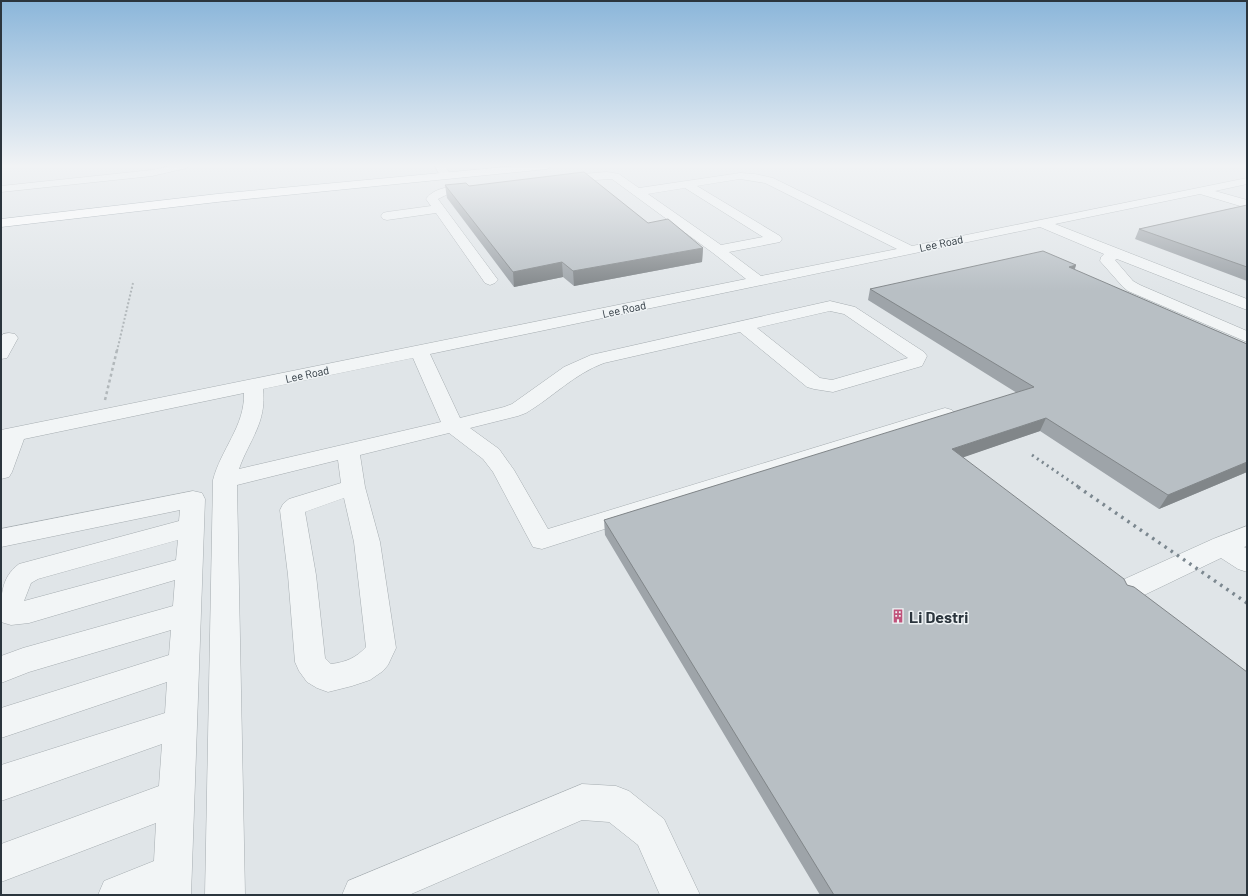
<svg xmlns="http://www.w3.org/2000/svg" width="1248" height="896" font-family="Barlow,sans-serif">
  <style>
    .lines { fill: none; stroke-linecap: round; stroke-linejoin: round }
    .minor-casing { stroke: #a6adb1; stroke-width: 1 }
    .highway-casing { stroke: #89959d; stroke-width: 1 }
    .path-far1 { stroke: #b2b8bb; stroke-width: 2; stroke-dasharray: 2 2; stroke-linecap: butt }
    .path { stroke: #b2b8bb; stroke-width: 2.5; stroke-dasharray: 3 3; stroke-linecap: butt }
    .minor { fill: #f2f5f6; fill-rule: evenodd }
    .highway { fill: #fff; fill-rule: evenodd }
    .rail-far1 { stroke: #7b878f; stroke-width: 3; stroke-dasharray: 2 4; stroke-linecap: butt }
    .rail { stroke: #7b878f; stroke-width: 3.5; stroke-dasharray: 2.5 5; stroke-linecap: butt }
    .wall { fill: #9ea4a9 }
    .shaded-wall { fill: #818689 }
    .building { fill: #b8bfc4; stroke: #818689 }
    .labels { text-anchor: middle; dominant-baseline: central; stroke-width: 3; stroke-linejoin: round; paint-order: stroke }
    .far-street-label { font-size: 11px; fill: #2b353d; stroke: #eff3f5 }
    .near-poi-label { font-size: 16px; font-weight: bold; fill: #2b353d; stroke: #eff3f5; text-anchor: start }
  </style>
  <rect width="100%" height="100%" fill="#e0e5e8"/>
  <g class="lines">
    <!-- minor casing -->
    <g class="minor-casing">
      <path id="minor" d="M170,166H188L187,168L152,176L1,192V186L152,170Z
        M435,166H445L451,175L449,177H441Z
        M607,172L619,174L639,188L740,173L755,174L773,178L912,246L1247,178V184L1215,191L1247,200V208L1200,194L1055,224L1247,299V310L1117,259L1115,260L1133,281L1140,285L1247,331V342L1128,291L1123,287L1100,261L1101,257L1104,254L1040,227L430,354L460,418L504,407L512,404L564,367L591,355L830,301L855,307L924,352L927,356L922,366L833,392L814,389L807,387L740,332L604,363C574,374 553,397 526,413L518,416L470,428L499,449L514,470L548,529L938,410L945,408L952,410L955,414L952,418L542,549L533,547L493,472L483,459L449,433L360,455L365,487L380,542L396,648L388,665L383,671L370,680L352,686L328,692L317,688L307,682L299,671L295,662L288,575L280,510L283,504L289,499L341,483L338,460L237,485L245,895H205L213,480C221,449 245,426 244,393L24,439L12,472L9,477L1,479V430L746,279L713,253L612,179L559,182L553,179L559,176ZM740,179L765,183L897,249L761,276L729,252L780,242L782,239L780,236L697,186ZM685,188L763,237L721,245L648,194ZM830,311L844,314L908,358L832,380L820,378L757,328ZM413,358L441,422L239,469C249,440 267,423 263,389ZM344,498L354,542L366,647C356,658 346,662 331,664L325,658L316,575L305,512Z
        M458,186L479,187L481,189L479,191L475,192L448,194L438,199L498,280L495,283L490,285L485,283L436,213L387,220L383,219L381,216L383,213L387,212L431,206L426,199C433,189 446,187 458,186Z
        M9,333L15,334L18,338L7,358L1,359V337L3,334Z
        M193,491L202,493L205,499L191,895H98L104,881L154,861L156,823L1,882V844L159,786L162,744L1,801V765L165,713L167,682L1,738V708L169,655L171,630L29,672L1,683V656L23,648L173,606L175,580L29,623L11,625L1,622C1,598 0,578 19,564L179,521L180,510L1,547V529ZM178,540L176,560L24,601L31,583L38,579Z
        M1247,526V546L1244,547L1247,549V572L1238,569L1221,558L1138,598L1128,601L1118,598L1114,590L1118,582L1213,539Z
        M582,784L616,786L629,791L664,819L700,895H660L638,845L609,822L582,820L409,895H342L348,881Z"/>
    </g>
    <!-- highway casing -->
    <g class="highway-casing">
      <path id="highway" d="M516,166H552L547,169L217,202L1,227V219L217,194Z"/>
    </g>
    <!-- path-far1 -->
    <path class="path-far1" d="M117,351L133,283"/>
    <!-- path -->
    <path class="path" d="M105,400L117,350"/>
    <!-- minor -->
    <use href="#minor" class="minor"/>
    <!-- highway -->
    <use href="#highway" class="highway"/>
    <!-- rail-far1 -->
    <path class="rail-far1" d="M1032,455L1080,488"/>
    <!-- rail -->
    <path class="rail" d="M1078,487L1247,603"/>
  </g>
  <!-- wall -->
  <path class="wall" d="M445,185L469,186L648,223L703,248L702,262L574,286L563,277L514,287L447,198Z
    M1247,205V281L1135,239L1139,229Z
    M1076,265L1075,269L1247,472L1159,509L1040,431L963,457L1247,895H820L605,535L604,520L1017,393L868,300L870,289Z"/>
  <!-- shaded-wall -->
  <path class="shaded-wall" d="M703,248L702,262L574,286L573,271Z
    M562,262L563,277L514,287L513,272Z
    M1076,265L1072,276L1069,267Z
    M1046,418L1040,431L947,463L952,449Z
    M1247,462V472L1159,509L1168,495Z"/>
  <!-- building -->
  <path class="building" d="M584,172L648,223L668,219L703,248L573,271L562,262L513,272L445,185L466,183L469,186Z
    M1247,205V267L1139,229Z
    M1043,251L1076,265L1069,267L1247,344V462L1168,495L1046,418L952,449L1124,579L1127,585L1134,587L1247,672V895H834L604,520L1034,387L870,289Z"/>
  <!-- sky -->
  <linearGradient id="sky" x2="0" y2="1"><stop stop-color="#8bb6da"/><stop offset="0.57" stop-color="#f1f3f5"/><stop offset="1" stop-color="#f1f3f5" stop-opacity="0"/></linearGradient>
  <rect width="1248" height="291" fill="url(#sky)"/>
  <!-- icons -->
  <defs>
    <g id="building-bare" transform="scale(1.08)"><path d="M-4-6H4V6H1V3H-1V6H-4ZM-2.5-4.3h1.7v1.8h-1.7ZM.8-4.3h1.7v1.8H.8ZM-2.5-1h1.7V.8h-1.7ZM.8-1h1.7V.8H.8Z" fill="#c0527b" stroke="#eff3f5" stroke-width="2.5" paint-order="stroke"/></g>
  </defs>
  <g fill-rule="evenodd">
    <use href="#building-bare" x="898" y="616"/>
  </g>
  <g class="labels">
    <!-- far-street labels -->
    <g class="far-street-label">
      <text transform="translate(941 243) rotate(-12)">Lee Road</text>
      <text transform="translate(624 309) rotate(-12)">Lee Road</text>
      <text transform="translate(307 374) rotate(-12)">Lee Road</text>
    </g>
    <!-- near-poi labels -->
    <g class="near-poi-label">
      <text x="909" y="616">Li Destri</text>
    </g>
  </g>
  <!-- border -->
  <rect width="1248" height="896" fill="none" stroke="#2b353d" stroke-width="4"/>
</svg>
